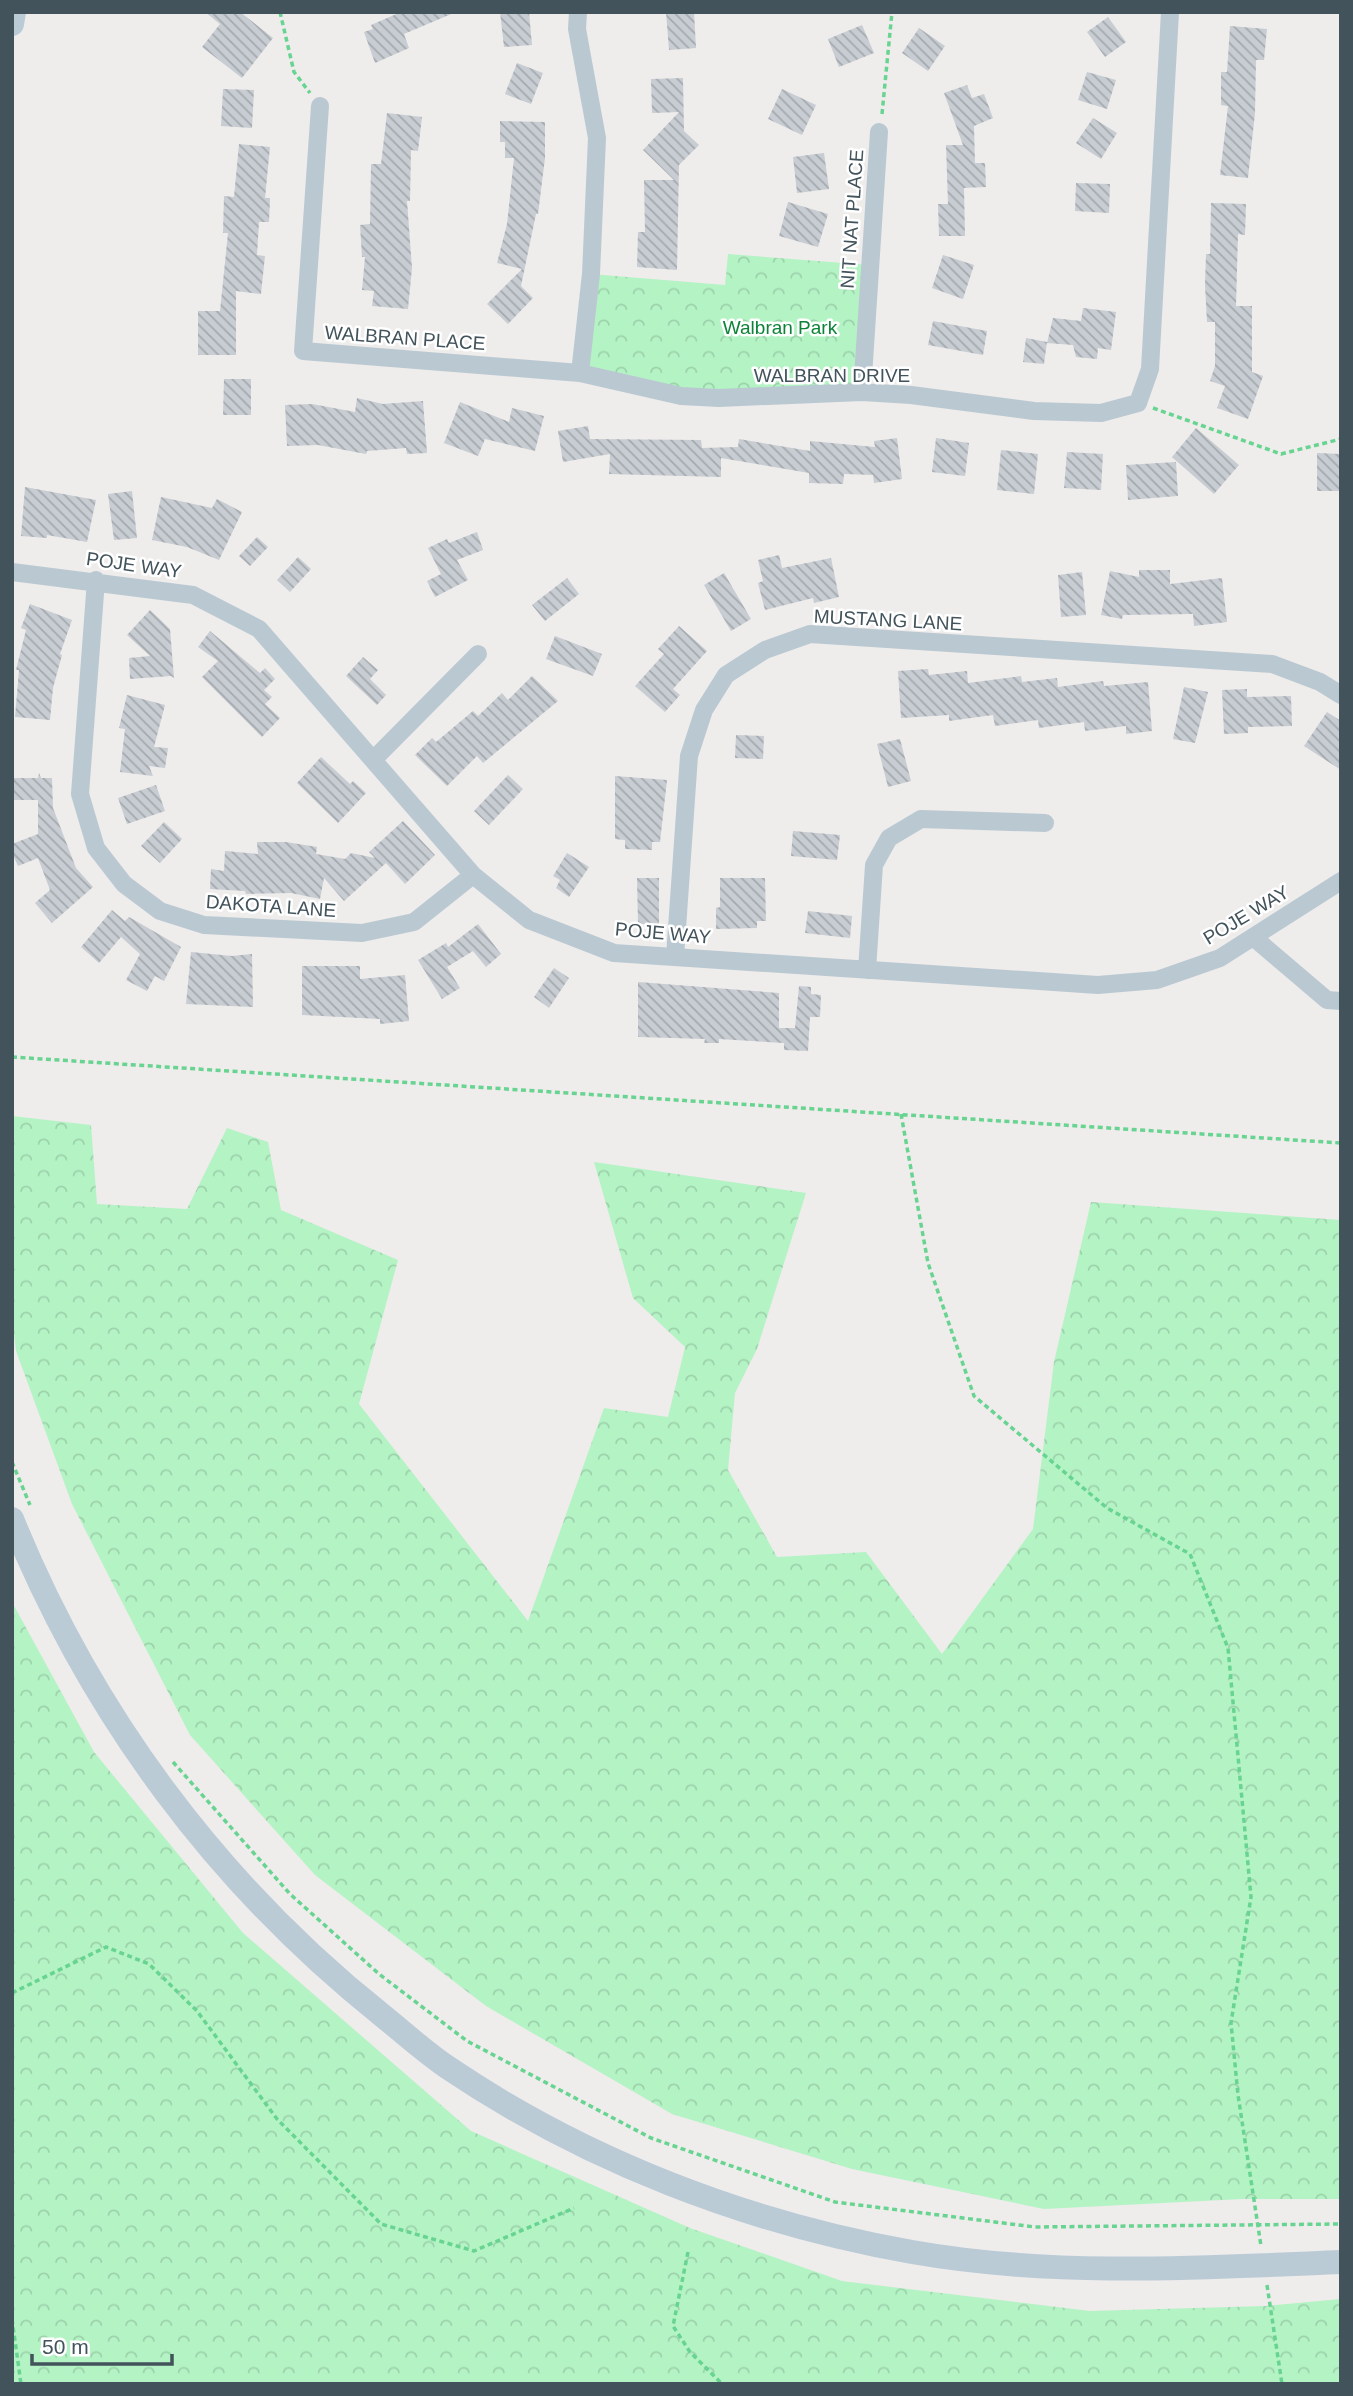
<svg xmlns="http://www.w3.org/2000/svg" width="1353" height="2396" font-family="Arial,sans-serif">
  <style>
    .forest { fill: url(#forest-crowns) }
    .building { fill: url(#building-back-hatch) }
    .lines { fill: none; stroke-linecap: round; stroke-linejoin: round }
    .path { stroke: #68d491; stroke-width: 3.5; stroke-dasharray: 5 3.5; stroke-linecap: butt }
    .street { stroke: #bac9d1; stroke-width: 18 }
    .secondary { stroke: #bacbd6; stroke-width: 24 }
    .labels { text-anchor: middle; dominant-baseline: central; stroke-width: 5; stroke-linejoin: round; paint-order: stroke }
    .street-label { font-size: 19px; fill: #42535b; stroke: #fff }
    .park-label { font-size: 19px; fill: #0c8338; stroke: #fff }
  </style>
  <defs>
    <pattern id="forest-crowns" width="20" height="18" patternUnits="userSpaceOnUse" patternTransform="scale(1.75)"><rect width="20" height="18" fill="#b4f3c4"/><path d="M2 6a3 3 0 1 1 6 0M12 15a3 3 0 1 1 6 0" fill="none" stroke="#9cd2ab"/></pattern>
    <pattern id="building-back-hatch" width="6" height="6" patternUnits="userSpaceOnUse" patternTransform="scale(1.75)"><rect width="6" height="6" fill="#c7cdd2"/><path d="M-1 5l2 2M0 0l6 6M5-1l2 2" fill="none" stroke="#a3a9ad"/></pattern>
  </defs>
  <rect width="100%" height="100%" fill="#efecec"/>
  <!-- forest -->
  <path class="forest" d="M728,254L870,265L862,392L719,398L580,373L591,274L725,285Z
    M12,1116L91,1125L97,1204L187,1209L227,1128L268,1142L281,1210L398,1260L359,1404L528,1621L604,1408L668,1417L685,1347L633,1298L594,1162L806,1193L757,1349L735,1393L728,1470L777,1557L866,1552L942,1654L1033,1529L1054,1362L1091,1202L1341,1220V2199H1242L1044,2209L852,2169L672,2114L486,2006L315,1875L190,1735L72,1504L16,1351L12,1317Z
    M12,1602L94,1752L243,1933L471,2131L690,2228L842,2281L1090,2311L1265,2306L1341,2299V2384H12Z"/>
  <!-- building -->
  <path class="building" d="M205,12H240L273,38L242,78L202,47L220,24Z
    M401,12H456L404,34L409,48L375,63L364,32L373,29L371,25Z
    M500,12H529L532,45L504,47Z
    M666,12H694L696,48L669,50Z
    M1108,17L1126,42L1105,57L1087,32Z
    M862,25L874,53L839,67L828,39Z
    M1230,26L1267,29L1264,60H1256L1255,113L1248,178L1220,175L1228,106L1221,105V72H1227Z
    M919,28L945,46L928,71L902,53Z
    M517,63L543,73L531,104L505,94Z
    M1087,72L1116,80L1107,109L1078,100Z
    M683,78L684,131L699,145L679,165L677,270L637,267L638,232H645L644,180H674L643,150L679,112L652,113L651,79Z
    M967,85L972,98L984,94L993,118L974,126L975,163H985L986,187L964,188L965,236H939L938,204H948L946,145H963L944,93Z
    M223,89L254,90L252,128L221,126Z
    M782,89L816,105L802,135L768,119Z
    M387,113L422,117L418,151L411,150L410,201H407L412,268L408,309L372,306L374,291L362,290L365,257H362L360,225L370,224L371,164H381Z
    M1093,118L1117,133L1101,159L1076,143Z
    M500,121L545,122V158L538,214H536L521,286L533,298L508,324L487,304L522,269L497,263L507,224L514,158H505V142H500Z
    M239,144L270,147L265,198H270L269,222H259L257,255L265,256L261,294L236,291V355H198V311H220L228,233H223L224,196L234,197Z
    M824,153L829,189L797,193L793,157Z
    M1076,183L1110,184L1109,213L1075,211Z
    M788,202L828,214L818,247L779,236Z
    M1211,203L1246,204L1245,235L1238,234L1236,306H1252V372L1263,376L1248,419L1217,408L1225,386L1210,381L1215,366V322H1207L1205,285L1206,254H1210Z
    M943,255L974,265L963,299L932,288Z
    M1083,308L1116,312L1111,350L1098,348L1097,359L1076,357L1073,345L1047,343L1053,318L1081,321Z
    M933,321L987,331L983,355L928,345Z
    M1026,338L1047,342L1044,364L1023,362Z
    M224,379H251V415H223Z
    M357,398L383,404L423,401L427,453L407,454L406,448L367,451L366,454L318,445L287,446L285,405L312,404L355,412Z
    M460,402L509,422L512,408L544,416L535,451L485,439L478,456L444,443Z
    M588,426L590,439L701,440L702,448L738,447L739,439L810,451V441L875,447L874,441L897,438L902,479L874,483L873,475L844,474L843,484L809,483V473L721,458V477L609,474L610,454L563,462L558,431Z
    M1196,428L1239,465L1214,494L1172,457Z
    M936,438L969,443L965,476L932,472Z
    M1001,450L1038,454L1034,494L997,490Z
    M1067,452L1103,454L1101,490L1064,488Z
    M1317,453L1341,454V491H1317Z
    M1176,462L1178,496L1128,500L1126,465Z
    M25,487L96,500L87,542L47,535V538L21,536Z
    M132,491L137,538L114,540L108,494Z
    M161,497L212,508L217,499L242,512L219,560L187,547L152,540Z
    M477,532L483,550L457,560L468,580L435,597L427,581L441,574L428,548L447,539L449,543Z
    M257,537L268,547L250,566L239,556Z
    M779,555L782,568L831,558L839,597L814,603L813,598L765,610L758,583L763,581L758,560Z
    M298,557L311,569L290,592L277,580Z
    M1139,570H1170V584L1222,578L1227,622L1194,626L1193,614L1123,615L1122,619L1101,615L1110,571L1139,577Z
    M1082,572L1086,615L1061,617L1058,575Z
    M724,573L751,619L731,631L704,585Z
    M567,578L579,594L545,621L532,605Z
    M30,604L72,620L60,654L62,655L53,688L50,720L15,717L19,670H16L26,630L21,628Z
    M150,610L170,629L174,678L171,676L130,679L129,658L150,656L127,635Z
    M679,626L707,651L673,689L680,695L665,712L635,686L664,654L658,649Z
    M210,631L260,673L265,668L275,679L264,690L272,697L265,704L280,718L262,737L202,677L218,661L198,647Z
    M555,636L602,654L593,676L546,659Z
    M363,657L378,670L370,679L386,695L377,705L346,676Z
    M928,669L929,675L967,671L968,683L1021,676L1022,682L1057,678L1058,687L1103,681L1104,686L1148,682L1152,731L1126,734V726L1085,731L1084,722L1039,728L1038,720L995,726L993,715L949,721V715L901,718L898,671Z
    M532,676L558,701L483,763L477,756L447,786L415,755L432,738L436,742L473,711L478,716L502,693L508,700Z
    M1184,687L1208,692L1195,743L1173,739Z
    M1247,689V697L1291,696L1292,726L1248,727V733L1224,734L1222,690Z
    M127,695L165,705L154,747L168,748L165,768L149,766L153,776L120,772L125,729L119,728Z
    M1327,712L1341,721V770L1304,746Z
    M736,735L764,736L763,759L735,758Z
    M900,739L911,781L888,787L877,744Z
    M321,757L350,784L353,781L366,793L338,823L297,783Z
    M39,773L41,778H52L53,808L76,868L93,887L52,923L35,903L50,890L38,858L18,866L12,853V844L38,834V800H12V778H38Z
    M508,775L523,789L489,825L474,811Z
    M615,776L667,780L660,842H652V850L625,849V840L615,839Z
    M156,785L165,811L127,824L118,798Z
    M403,821L435,855L405,884L386,863L344,901L324,878L320,899L291,893L246,894L245,891L210,889L211,869L224,871L225,851L258,854L257,842H286L317,847L316,854L345,859L351,853L375,858L369,852Z
    M164,822L182,839L160,863L141,846Z
    M793,831L840,835L837,860L791,856Z
    M567,853L589,867L569,897L556,888L560,880L553,876Z
    M637,878H659V924H638Z
    M720,878H765L766,921H757V928L716,929V908L720,907Z
    M112,910L125,921L129,917L181,947L164,981L155,976L147,991L126,980L140,954L121,937L99,963L81,947Z
    M808,911L852,916L850,938L805,933Z
    M478,924L501,954L486,967L473,951L447,967L460,988L442,999L418,960L446,943L448,947Z
    M191,952L232,956L252,954L253,1007L186,1004Z
    M302,966H360V979L405,975L409,1021L380,1024V1019L302,1015Z
    M554,968L569,978L549,1008L534,997Z
    M638,982L779,993V1028H795L799,986L811,987V994L821,995L820,1017H810L808,1051L784,1050V1043L719,1039V1043H704L705,1039L638,1037Z"/>
  <g class="lines">
    <!-- path -->
    <path class="path" d="M280,12L294,72L310,93
      M882,114L892,12
      M1153,408L1281,454L1341,439
      M12,1057L1341,1143
      M901,1114L928,1263L974,1396L1107,1508L1190,1554L1228,1648L1251,1897L1231,2023L1238,2095L1261,2246
      M12,1462L30,1505
      M173,1762L290,1894L379,1974L467,2041L651,2138L835,2202L1035,2227L1341,2224
      M12,1993L106,1947L149,1964L197,2011L277,2119L381,2224L474,2251L574,2208
      M688,2252L673,2326L690,2352L722,2384
      M1267,2285L1282,2384
      M12,2319L21,2384"/>
    <!-- street -->
    <path class="street" d="M578,12L577,29L597,138L591,274L580,373L681,396L719,398L862,392L911,395L1034,411L1101,413L1138,403L1150,369L1170,12
      M320,106L303,351L580,373
      M862,392L879,132
      M12,572L193,595L259,629L473,875L529,920L614,953L1098,985L1157,980L1220,958L1341,881
      M96,580L80,794L96,848L124,884L160,911L204,925L362,933L414,922L473,875
      M373,760L478,654
      M1253,937L1327,1000L1341,1001
      M675,957L689,756L704,710L726,675L765,650L810,634L1272,664L1320,682L1341,695
      M867,970L874,865L889,838L921,819L1045,823"/>
    <!-- secondary -->
    <path class="secondary" d="M12,24L14,12
      M12,1519C91,1714 218,1885 383,2016C404,2033 425,2052 447,2067C586,2161 748,2223 912,2252C1053,2277 1199,2268 1341,2262"/>
  </g>
  <g class="labels">
    <!-- street labels -->
    <g class="street-label">
      <text transform="translate(852 219) rotate(-86)">NIT NAT PLACE</text>
      <text transform="translate(405 338) rotate(4)">WALBRAN PLACE</text>
      <text x="832" y="375">WALBRAN DRIVE</text>
      <text transform="translate(134 565) rotate(8)">POJE WAY</text>
      <text transform="translate(888 620) rotate(3)">MUSTANG LANE</text>
      <text transform="translate(271 906) rotate(4)">DAKOTA LANE</text>
      <text transform="translate(1246 915) rotate(-31)">POJE WAY</text>
      <text transform="translate(663 933) rotate(5)">POJE WAY</text>
    </g>
    <!-- park labels -->
    <g class="park-label">
      <text x="780" y="327">Walbran Park</text>
    </g>
  </g>
  <!-- border -->
  <rect width="1353" height="2396" fill="none" stroke="#42535b" stroke-width="28"/>
  <!-- scale -->
  <path d="M32 2354v10h140v-10" fill="none" stroke="#42535b" stroke-width="3.5"/>
  <text x="42" y="2354" font-size="21" fill="#42535b" stroke="#ffffff" stroke-width="5" paint-order="stroke">50 m</text>
</svg>
